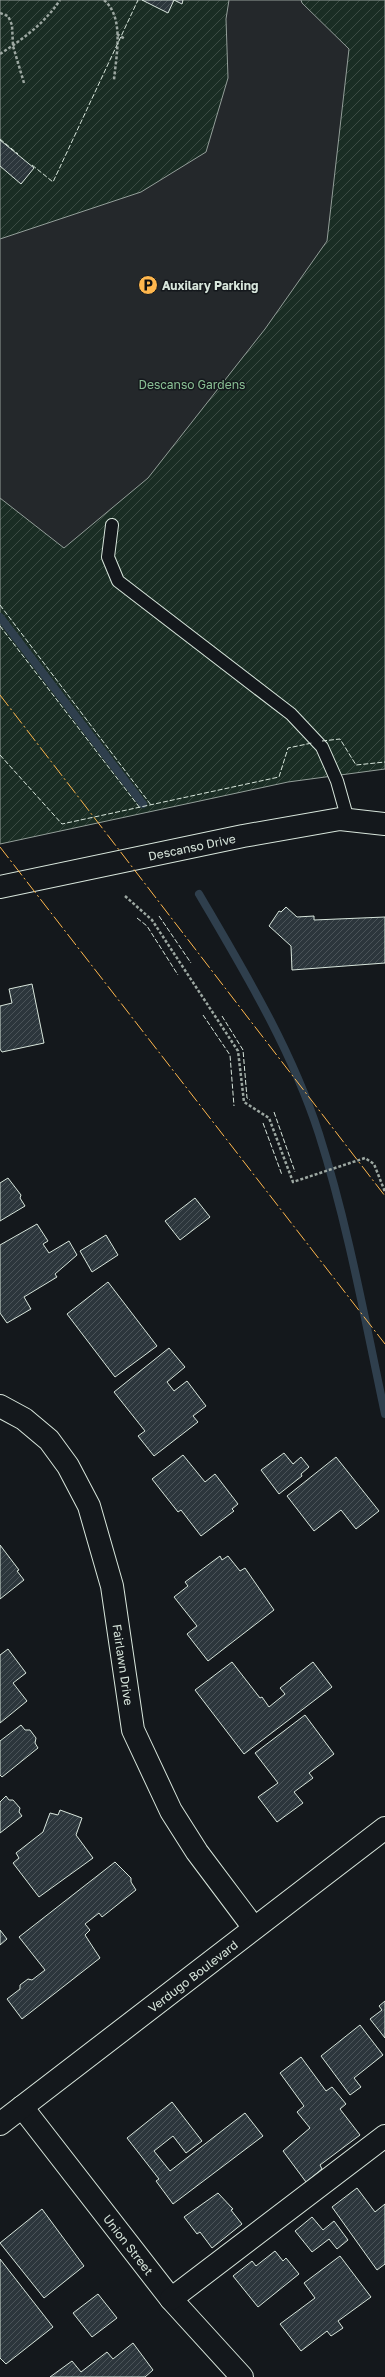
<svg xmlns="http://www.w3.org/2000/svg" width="385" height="2377" font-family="'Golos Text',sans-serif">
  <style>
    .garden { fill: url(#garden-furrows); stroke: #939e99 }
    .parking { fill: #24282b; stroke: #939e99 }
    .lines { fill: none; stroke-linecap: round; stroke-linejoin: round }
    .stream { stroke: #2f3f4d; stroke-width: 8 }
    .building { fill: url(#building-hatch); stroke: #d8e6dc }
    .lane-casing { stroke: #d8e6dc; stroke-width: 14 }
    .street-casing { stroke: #d8e6dc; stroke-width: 24 }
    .secondary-casing { stroke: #d8e6dc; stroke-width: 24 }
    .path { stroke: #9da8a2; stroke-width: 2.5; stroke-dasharray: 3 2; stroke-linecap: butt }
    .lane { stroke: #14181c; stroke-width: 12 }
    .street { stroke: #14181c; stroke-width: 22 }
    .secondary { stroke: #14181c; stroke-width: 22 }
    .fence { stroke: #d8e6dc; stroke-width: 1; stroke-dasharray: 5 2; stroke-linecap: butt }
    .power { stroke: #ffb74d; stroke-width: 1; stroke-dasharray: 14 3 2 3; stroke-linecap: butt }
    .labels { text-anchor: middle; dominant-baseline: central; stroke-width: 3; stroke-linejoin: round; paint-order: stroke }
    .poi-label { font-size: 12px; font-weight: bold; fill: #d8e6dc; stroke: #14181c; text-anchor: start }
    .park-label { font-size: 12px; fill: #8ac095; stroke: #14181c }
    .street-label { font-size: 12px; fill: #d8e6dc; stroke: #14181c }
  </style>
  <defs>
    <pattern id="garden-furrows" width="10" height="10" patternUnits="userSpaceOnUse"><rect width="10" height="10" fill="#1a2d24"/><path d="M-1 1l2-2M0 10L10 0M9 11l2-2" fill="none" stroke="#3b4b43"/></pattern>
    <pattern id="building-hatch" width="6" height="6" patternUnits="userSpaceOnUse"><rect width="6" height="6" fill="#2c363c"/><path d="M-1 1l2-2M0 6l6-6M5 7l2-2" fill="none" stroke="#4a5358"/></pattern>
  </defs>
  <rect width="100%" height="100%" fill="#14181c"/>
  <!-- garden -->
  <path class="garden" d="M0,0H385V769L288,782L0,844Z"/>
  <!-- parking -->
  <path class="parking" d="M229,0H301L302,3L349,49L327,241L265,329L148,478L64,548L0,498V239L141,192L206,152L228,78L226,19Z"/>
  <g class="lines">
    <!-- stream -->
    <path class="stream" d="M0,617L143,804
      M199,894C244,971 291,1048 319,1134C348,1225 365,1320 385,1414"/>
  </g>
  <!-- building -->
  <path class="building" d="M142,0H183L182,4L174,0L168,13Z
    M0,140L34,168L21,184L0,166Z
    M286,907L297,917L314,916V920L385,917V963L292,970L291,946L269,926L279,911L281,912Z
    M32,984L44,1043L2,1052L0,1049V1006L12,1003L9,989Z
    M8,1178L21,1195L20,1198L25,1206L0,1221V1183Z
    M195,1198L210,1217L180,1240L165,1221Z
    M37,1224L48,1241L43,1244L49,1253L69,1241L77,1255L55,1274L57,1277L24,1297L31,1309L7,1323L0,1313V1245Z
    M106,1235L118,1255L92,1272L80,1251Z
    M108,1282L157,1346L115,1377L67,1314Z
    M169,1348L185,1367L167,1382L174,1391L187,1381L206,1406L193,1416L198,1422L154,1456L138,1436L145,1431L114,1392Z
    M284,1453L293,1464L301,1457L309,1467L301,1474L302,1476L279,1494L261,1470Z
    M183,1455L205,1482L215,1474L238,1504L232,1509L234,1511L201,1536L181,1510L178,1512L152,1479Z
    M336,1457L379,1511L356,1529L341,1510L314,1531L287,1496Z
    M0,1545L19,1570L17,1571L24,1580L0,1599Z
    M220,1556L222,1560L228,1556L240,1571L245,1568L274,1610L208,1661L187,1634L197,1626L174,1597L188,1586L185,1582Z
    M8,1649L26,1673L13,1683L27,1701L0,1723V1655Z
    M232,1662L260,1698L262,1697L269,1707L285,1694L280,1688L313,1662L332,1687L244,1754L195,1690Z
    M305,1715L334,1754L309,1773L313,1778L294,1792L303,1803L277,1822L258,1797L278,1783L255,1753Z
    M21,1725L25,1730H30L36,1738L35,1743L38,1748L2,1777L0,1775V1741Z
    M6,1796L9,1800H13L20,1808L19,1812L22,1816L0,1833V1802Z
    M60,1810L82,1818L76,1835L93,1858L39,1897L13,1863L19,1858L16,1853L43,1832L50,1813L58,1815Z
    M115,1862L131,1878V1882L136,1890L102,1917L99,1913L85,1924L90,1930L85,1935L100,1958L22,2019L7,1999L20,1989V1985L28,1979L32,1980L45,1970L19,1937Z
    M0,1930L7,1939L0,1945Z
    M385,2001V2038L370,2019L382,2010L379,2006Z
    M360,2025L383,2055L354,2078L361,2087L350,2095L321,2056Z
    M301,2057L326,2091L332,2087L346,2104L340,2109L360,2135L320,2165L322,2169L306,2182L283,2151L310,2128L297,2112L304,2106L280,2073Z
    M172,2102L202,2141L186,2153L173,2136L154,2151L170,2171L245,2113L263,2136L173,2204L156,2181L159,2179L127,2138Z
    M357,2188L375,2212L385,2204V2264L377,2270L332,2207Z
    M218,2193L233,2209L231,2210L242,2224L212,2248L200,2232L197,2234L184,2217Z
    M42,2209L84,2266L44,2298L0,2243Z
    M312,2217L323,2230L334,2221L348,2240L337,2249L329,2239L312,2252L295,2231Z
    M275,2251L283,2261L286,2258L299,2274L258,2307L233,2276L252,2261L256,2266Z
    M340,2256L371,2297L338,2321L343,2328L331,2336L327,2331L301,2351L280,2324L315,2298L304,2283Z
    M0,2259L53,2327L6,2364L0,2358Z
    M98,2294L117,2318L92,2337L73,2313Z
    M133,2343L153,2370L145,2377H50L72,2361L81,2372L107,2352L113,2359Z"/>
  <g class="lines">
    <!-- lane casing -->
    <g class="lane-casing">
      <path id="lane" d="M112,525L108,557L118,581L291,714L322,747L337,781L348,820"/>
    </g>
    <!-- street casing -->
    <g class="street-casing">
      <g id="street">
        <path id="s1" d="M0,1406L24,1419L49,1440L68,1466L89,1506L112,1586L133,1730L171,1811L197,1852L254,1928"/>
        <path id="s2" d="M22,2107L171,2299L242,2377"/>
        <path d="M171,2299L385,2136"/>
      </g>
    </g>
    <!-- secondary casing -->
    <g class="secondary-casing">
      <g id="secondary">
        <path id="s3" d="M0,887L243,836L340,819L385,824"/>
        <path id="s4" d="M0,2124L385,1828"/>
      </g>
    </g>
    <!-- path -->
    <path class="path" d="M104,0C125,18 116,56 114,80
      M0,13L8,16L12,25L13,46L24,83
      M117,34L125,39
      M0,54C23,39 45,23 60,0
      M125,896L152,920L238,1051L244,1102L269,1118L293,1182L365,1158L374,1164L385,1192"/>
    <!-- lane -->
    <use href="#lane" class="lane"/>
    <!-- street -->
    <use href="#street" class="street"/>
    <!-- secondary -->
    <use href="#secondary" class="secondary"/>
    <!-- fence -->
    <path class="fence" d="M0,139L18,154
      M32,165L53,182L138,0
      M0,605L151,805
      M0,626L140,808
      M322,741L340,739L356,765L385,762
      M0,755L62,824L279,777L288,748L312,743
      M159,916L191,963
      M137,918L147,926L178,975
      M203,1015L230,1055L234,1106
      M222,1016L243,1050L247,1098L250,1100
      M274,1112L295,1172
      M263,1123L282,1175"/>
    <!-- power -->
    <path class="power" d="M0,695L385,1196
      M0,847L385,1344"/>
  </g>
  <!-- icons -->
  <defs>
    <g id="parking-disc" transform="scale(1)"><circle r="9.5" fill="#ffb74d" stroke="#14181c"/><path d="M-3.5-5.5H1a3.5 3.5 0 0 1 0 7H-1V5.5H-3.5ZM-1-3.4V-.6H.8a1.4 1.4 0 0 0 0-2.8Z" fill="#111"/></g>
  </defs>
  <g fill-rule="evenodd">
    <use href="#parking-disc" x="148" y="285"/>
  </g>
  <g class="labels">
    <!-- poi labels -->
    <g class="poi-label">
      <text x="162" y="285">Auxilary Parking</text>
    </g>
    <!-- park labels -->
    <g class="park-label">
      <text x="192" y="384">Descanso Gardens</text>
    </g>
    <!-- street labels -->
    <g class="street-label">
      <text stroke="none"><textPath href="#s3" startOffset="196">Descanso Drive</textPath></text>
      <text stroke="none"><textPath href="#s1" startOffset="300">Fairlawn Drive</textPath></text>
      <text stroke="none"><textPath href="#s4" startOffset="243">Verdugo Boulevard</textPath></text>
      <text stroke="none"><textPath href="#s2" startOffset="174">Union Street</textPath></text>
    </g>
  </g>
</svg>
